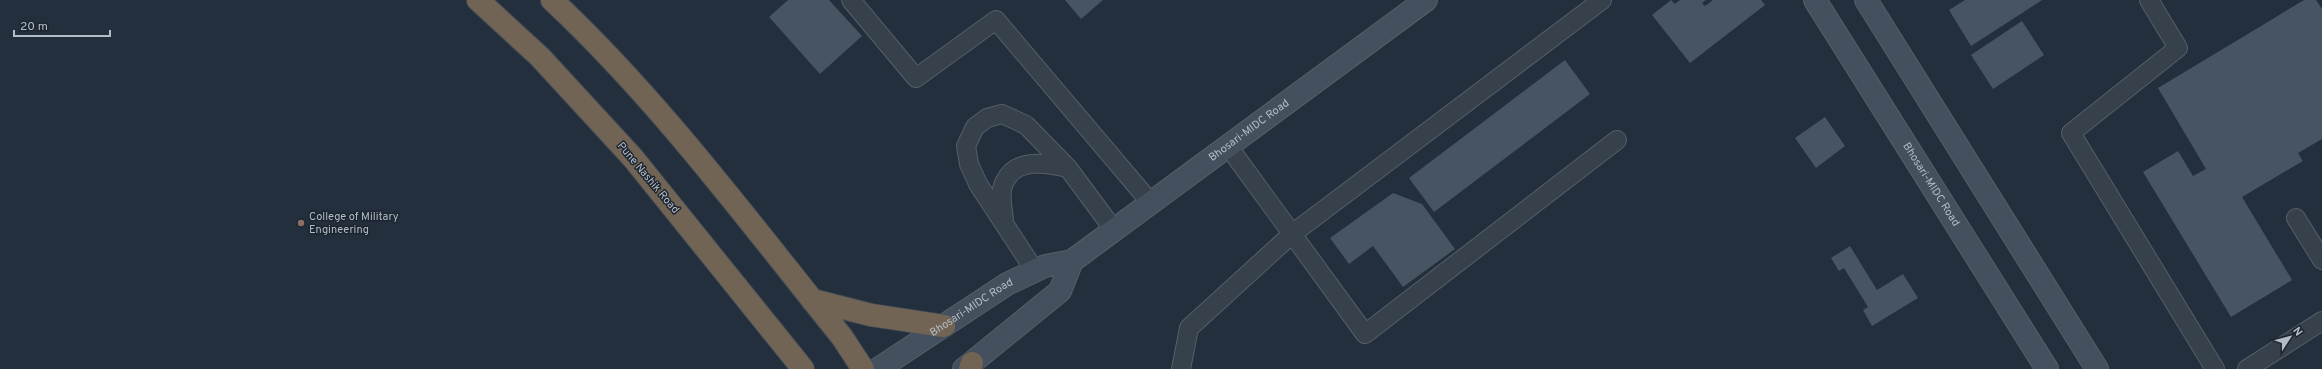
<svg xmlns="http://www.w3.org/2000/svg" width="2322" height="369" font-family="Overpass,sans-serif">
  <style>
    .building { fill: #475562 }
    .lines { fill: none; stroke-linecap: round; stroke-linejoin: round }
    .lane-casing { stroke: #555f6a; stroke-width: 20 }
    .secondary-casing { stroke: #555f6a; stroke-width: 24 }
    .highway-casing { stroke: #424c57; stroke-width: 24 }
    .lane { stroke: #37414c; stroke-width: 18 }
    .secondary { stroke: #45505f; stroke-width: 22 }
    .highway { stroke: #726454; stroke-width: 22 }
    .education-dot { fill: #8d6e63; stroke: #1c2631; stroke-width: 1.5 }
    .labels { text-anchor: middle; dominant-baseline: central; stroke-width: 3; stroke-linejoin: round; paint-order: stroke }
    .street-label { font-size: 11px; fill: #b3bcc7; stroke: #1c2631 }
    .poi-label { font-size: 11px; fill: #b3bcc7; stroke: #1c2631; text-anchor: start }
  </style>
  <rect width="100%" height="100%" fill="#232f3c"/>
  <!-- building -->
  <path class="building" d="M788,0H829L862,36L820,74L769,17Z
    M1065,0H1103L1081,19Z
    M1671,0L1675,4L1680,0H1706L1702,3L1705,6L1713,0H1761L1765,5L1690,63L1652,15Z
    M1965,0H2042L1971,46L1949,10Z
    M2304,0H2316L2322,9V139L2298,153L2303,161L2242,197L2292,280L2231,317L2143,172L2178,151L2193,176L2206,169L2158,88Z
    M2022,21L2044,55L1993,89L1971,55Z
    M1565,60L1590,94L1434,212L1409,178Z
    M1825,117L1845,146L1816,168L1795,138Z
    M1393,193L1422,204L1455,249L1403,287L1373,246L1349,264L1330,238Z
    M1850,246L1877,290L1903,274L1918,298L1872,326L1863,310L1868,307L1844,268L1839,271L1831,258Z"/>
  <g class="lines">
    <!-- lane casing -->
    <g class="lane-casing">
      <path id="lane" d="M851,0L916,78L996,20L1151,203
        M2149,0L2178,48L2071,133L2215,369
        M1228,146L1365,334L1617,140
        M2296,218L2322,260
        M1004,220C1003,209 999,193 1004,183C1015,157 1047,163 1068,168
        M1035,271L978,184L969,164L966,146L975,127L987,118L1002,114L1026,125L1068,168L1114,230
        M1181,369L1189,328L1292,234L1602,0
        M2247,369L2322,321"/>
    </g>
    <!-- secondary casing -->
    <g class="secondary-casing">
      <g id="secondary">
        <path id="s1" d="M1815,0L2047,369"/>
        <path d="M1866,0L2097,369"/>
        <path id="s2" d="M878,369L1007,284L1045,266L1072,261L1426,0"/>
        <path d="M964,369L1060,291L1072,261"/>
      </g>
    </g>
    <!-- highway casing -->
    <g class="highway-casing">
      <path id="highway" d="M478,0L540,57L633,158L803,369
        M552,0C660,101 749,222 842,337L863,369
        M812,300L871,315L944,326
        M970,369L972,363"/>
    </g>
    <!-- lane -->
    <use href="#lane" class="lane"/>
    <!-- secondary -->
    <use href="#secondary" class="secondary"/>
    <!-- highway -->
    <use href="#highway" class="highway"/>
  </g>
  <!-- markers -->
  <circle class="education-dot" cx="301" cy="223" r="4"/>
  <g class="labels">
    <!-- street labels -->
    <g class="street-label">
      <text stroke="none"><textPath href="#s2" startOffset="444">Bhosari-MIDC Road</textPath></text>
      <text transform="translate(648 178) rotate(50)">Pune Nashik Road</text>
      <text stroke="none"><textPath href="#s1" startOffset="218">Bhosari-MIDC Road</textPath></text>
      <text stroke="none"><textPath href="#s2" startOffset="112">Bhosari-MIDC Road</textPath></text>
    </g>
    <!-- poi labels -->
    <g class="poi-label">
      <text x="309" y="217">College of Military<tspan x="309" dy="13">Engineering</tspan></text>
    </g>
  </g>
  <!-- north arrow -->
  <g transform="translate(2290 337) rotate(54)" stroke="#1c2631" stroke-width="3" paint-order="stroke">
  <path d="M0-3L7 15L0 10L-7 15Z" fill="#b3bcc7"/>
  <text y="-6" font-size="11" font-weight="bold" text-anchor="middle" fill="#b3bcc7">N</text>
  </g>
  <!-- scale -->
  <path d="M14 30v6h96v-6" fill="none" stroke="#b3bcc7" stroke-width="2"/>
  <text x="20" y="30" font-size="12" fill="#b3bcc7" stroke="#1c2631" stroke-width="3" paint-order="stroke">20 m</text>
</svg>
